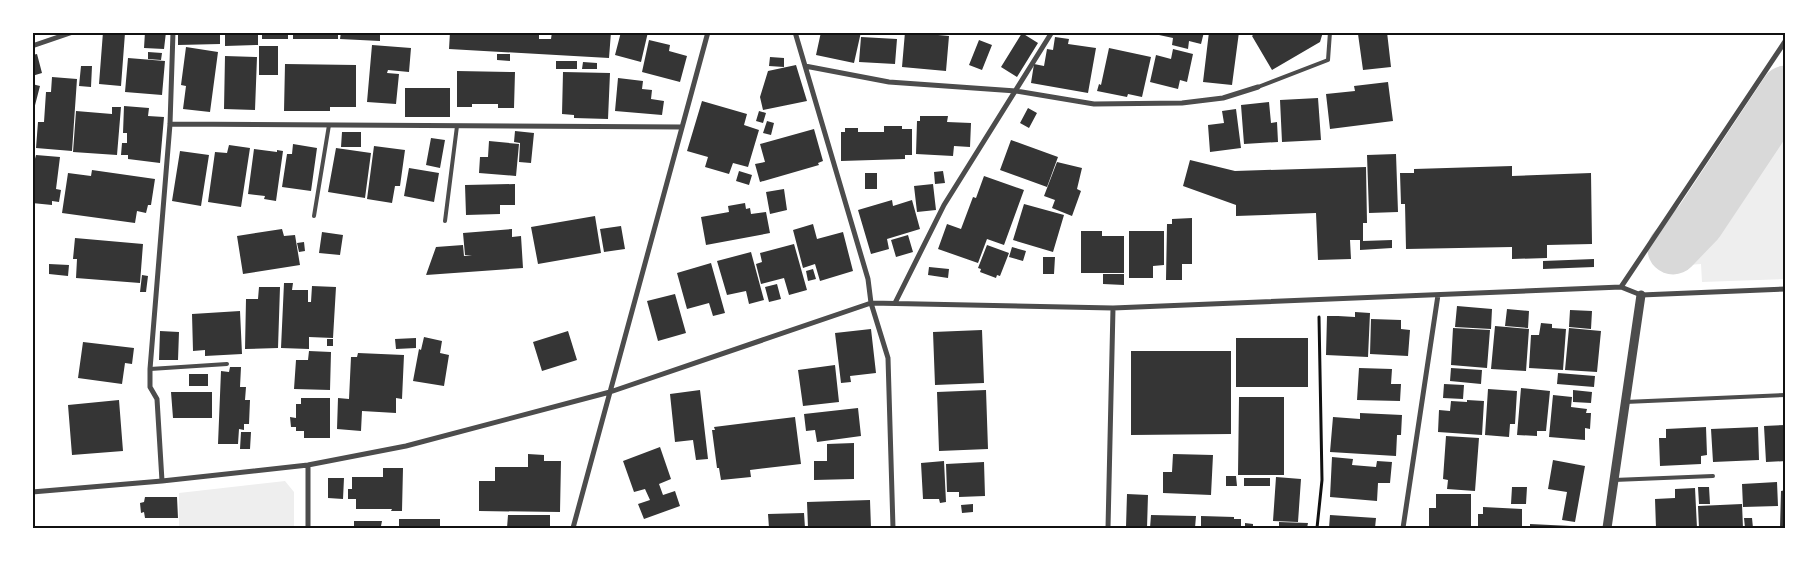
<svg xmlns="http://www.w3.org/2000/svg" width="1818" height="561" font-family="Jost,sans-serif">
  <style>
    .green { fill: #eee }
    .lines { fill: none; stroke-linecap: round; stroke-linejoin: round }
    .river { stroke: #d9d9d9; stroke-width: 51 }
    .building { fill: #353535 }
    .path { stroke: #111; stroke-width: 3 }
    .service { stroke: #4c4c4c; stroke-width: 4 }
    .minor { stroke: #4c4c4c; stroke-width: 5 }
    .tertiary { stroke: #4c4c4c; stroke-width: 9 }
    .neatline { fill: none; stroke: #111; stroke-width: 2 }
  </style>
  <rect width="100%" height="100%" fill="#fff"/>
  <!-- green -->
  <path class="green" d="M1785,116V279L1702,282L1701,264L1688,265Z
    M285,481L294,492V528H179V493Z"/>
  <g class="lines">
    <!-- river -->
    <path class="river" d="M1673,249L1699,222L1786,91"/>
  </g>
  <!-- building -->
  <path class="building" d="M103,32L125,33L121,86L99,84Z
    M145,32H166L164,49L144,48Z
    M178,32H220V44L178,45Z
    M225,32H258V45L225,46Z
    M262,32H288V39H262Z
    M293,32H338V39H293Z
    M341,32H380V41L340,39Z
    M450,32H539V39H551L552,32H611L609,58L449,49Z
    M621,32H648L641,62L615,55Z
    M821,32H861L854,63L816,55Z
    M905,32L949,36L946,71L902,67Z
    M1160,32H1204L1201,44L1189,41L1188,49L1172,45L1173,38L1159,35Z
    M1209,32H1239L1232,85L1203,82Z
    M1253,32H1323L1320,42L1272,70L1252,36L1254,34Z
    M1371,32H1387L1391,67L1363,70L1358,34Z
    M1022,33L1038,43L1017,77L1001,67Z
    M861,37L897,39L895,64L859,62Z
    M1055,37L1069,39L1068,44L1096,48L1088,93L1031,83L1034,64L1044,66L1047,49L1053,50Z
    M649,40L670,45L669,51L687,56L680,82L642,72Z
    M979,40L992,45L982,70L969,65Z
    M372,45L411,48L409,72L388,70L387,73L399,74L396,104L367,102Z
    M259,46H278V75H259Z
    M186,47L218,52L210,112L183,109L186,86L181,85Z
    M1109,48L1151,57L1142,97L1128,94L1127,97L1097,91L1099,84L1101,85Z
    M1173,49L1193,54L1187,82L1180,80L1178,89L1150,82L1156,55L1171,59Z
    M148,52L162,53L161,60L148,59Z
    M37,54L42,73L32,76V55Z
    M497,54H510V61L497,60Z
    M225,56L257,57L255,110L224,109Z
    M770,57L784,58V67L769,66Z
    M128,58L165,61L162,95L125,92Z
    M556,61H577V69H556Z
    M583,62L597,63V69H582Z
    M285,64L356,65V107H330V111H284Z
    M796,65L807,101L763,110L760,97L768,71Z
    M81,66H92L91,87L79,86Z
    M457,71L515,72L514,108H498V104H472V107H457Z
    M563,72L610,73L608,119L574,118V115L562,114Z
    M52,77L77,79L72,151L36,148L38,122H44L46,92H51Z
    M618,78L643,81L642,89L652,90L651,99L664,101L662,115L615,111Z
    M1388,82L1393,121L1330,129L1326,94L1355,91L1354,86Z
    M32,84L40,86L33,113H32Z
    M405,88H450V117H405Z
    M1318,98L1321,140L1282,142L1280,100Z
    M702,101L747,114L744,125L759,130L748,167L733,163L729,174L705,167L708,157L687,151Z
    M1269,102L1271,123L1277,122L1278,142L1244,144L1241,105Z
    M124,106L149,108L148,116L164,117L160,163L128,159V155H121L122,143H127V133H123Z
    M112,107H121L117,155L73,152L76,111L112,114Z
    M1028,108L1037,113L1029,128L1020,123Z
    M1236,109L1241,148L1210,152L1208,125L1224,123L1222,111Z
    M759,111L766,113L763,123L756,121Z
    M920,116H948L947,122L971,123L970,147L954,146L953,156L916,154L917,121H920Z
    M767,121L774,123L771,135L763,133Z
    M884,126H902V129H912V155H905V159L841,161V132H845V128H858V132H884Z
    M814,129L823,161L818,163L819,165L760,182L755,164L765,162L760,144Z
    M515,131L534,133L531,163L519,162L520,143L514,142Z
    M342,132H361V147H341Z
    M431,138L445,140L440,168L426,165Z
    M1011,140L1058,157L1047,187L1000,170Z
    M489,141L519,144L516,176L479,173L480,157H488Z
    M293,144L317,148L311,191L282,187L287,154H292Z
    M229,145L250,148L241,207L208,202L215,152L227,153Z
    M374,146L405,150L400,186H395L392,203L367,199Z
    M336,148L371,153L365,198L328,192Z
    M254,149L277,152V150L283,151L276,201L264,199L265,196L248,194Z
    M180,151L209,155L201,206L172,201Z
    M1396,154L1398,212L1369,213L1367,155Z
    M36,155L60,157L56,189L61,190L59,202L52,201V205L32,203V170Z
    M1190,160L1235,171L1366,167L1367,223H1363V241L1392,240V248L1360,250V240H1350L1351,259L1318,260L1316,213L1236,216V205L1183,186Z
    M1057,162L1082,168L1077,189L1081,191L1072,216L1052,208L1055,200L1044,196Z
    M1512,166V176L1591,173L1592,244L1547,245V258L1512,259V247L1406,249L1405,204H1401L1400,173H1414V169Z
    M409,168L439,173L434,202L404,196Z
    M92,170L155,179L151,205H148L146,213L137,211L135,223L62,213L68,173L91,176Z
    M739,171L752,175L749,185L736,181Z
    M943,171L945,183L935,184L934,172Z
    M865,173H877V189H865Z
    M984,176L1024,190L1004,245L987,239L978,263L938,249L947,224L961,229L973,197L976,198Z
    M515,184V205H500V214L466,215L465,185Z
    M933,184L936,210L917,212L914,186Z
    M784,189L787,210L770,214L766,192Z
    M892,200L893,206L912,200L920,229L887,239L889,249L871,254L858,210Z
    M745,203L746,209L750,208L751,214L766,212L770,233L706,245L701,217L729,212L728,206Z
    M1024,204L1064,215L1053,252L1013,240Z
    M595,216L601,253L538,264L531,227Z
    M1192,218V264H1182V280H1166L1167,224H1172V219Z
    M813,224L817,239L843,232L853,271L820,281L815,264L803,268L793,230Z
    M621,226L625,249L604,252L600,229Z
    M282,229L284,236L295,235L300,265L243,274L237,236Z
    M512,229V237L521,236L523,268L426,275L436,247L463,245L464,256L472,255H465L463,233Z
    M1081,231H1102V236H1124V273H1081Z
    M1129,231H1164V265L1153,266V278H1129Z
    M322,232L343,235L340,255L319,253Z
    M908,235L913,252L896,257L891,240Z
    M75,238L143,244L140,283L76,278L77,259H73Z
    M304,242L305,251L299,252L297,243Z
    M794,244L807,290L789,295L784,278L761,284L756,264L762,262L760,253Z
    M987,245L1009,253L1000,276L997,275L996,278L980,272L981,269L978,268Z
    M1012,247L1026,251L1023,261L1009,257Z
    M751,252L764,300L749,304L746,291L727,295L717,261Z
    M1043,257H1055L1054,274H1043Z
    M1594,259V267L1543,269V261Z
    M711,263L725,313L713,316L709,303L687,309L677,273Z
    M49,264L69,265L68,276L49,274Z
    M929,267L949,269L948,278L928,275Z
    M813,269L816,279L808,281L806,271Z
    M1103,274H1124V285L1103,284Z
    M142,275L148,276L146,292H140Z
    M284,283H293L292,290H308V302H311L312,286L336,287L333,338L309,337V349L281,348Z
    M777,284L781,299L769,302L765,287Z
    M259,287H280L278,348L245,349L246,299H258Z
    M675,294L686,333L658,341L647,301Z
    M1457,306L1492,309L1491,329L1455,327Z
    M1507,309L1529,311L1528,328L1505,326Z
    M1570,310L1592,311L1591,329L1569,327Z
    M240,311L242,354L205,356V350L193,351L192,314Z
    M1355,312L1370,313L1368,357L1326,355L1327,316H1338V331V316L1355,317Z
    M1371,319L1401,320V329L1410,330L1408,356L1370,354Z
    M1541,323L1552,324V328L1566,329L1563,370L1529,368L1531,335H1539Z
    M1495,326L1529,329L1526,371L1491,369Z
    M1453,328L1490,330L1487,368L1451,365Z
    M1569,328L1601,331L1597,372L1565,370Z
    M871,329L876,373L850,376L851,382L841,383L835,333Z
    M982,330L984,383L935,385L933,332Z
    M160,331L179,332L178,360H159Z
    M568,331L577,360L542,371L533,342Z
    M424,337L442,341L440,353L449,355L444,386L413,381L419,349L421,350Z
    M416,338V348L396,349L395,339Z
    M1236,338H1308V387H1236Z
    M327,339H333V346H327Z
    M83,342L134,348L132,364L125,363L122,384L78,378Z
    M309,351L331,352L330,390L294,389L296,360H308Z
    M1131,351H1231V434L1131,435Z
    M358,353L404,355L402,399L396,398V413L362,411L361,431L337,429L338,398L349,399L351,357H357Z
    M835,365L839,402L803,406L798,370Z
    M230,367H241L240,387H246L245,400H250L249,424H244V430L239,429L238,444H218L221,371L229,372Z
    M1359,368L1392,369L1391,384H1401L1400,401L1357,400Z
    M1451,368L1482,370L1481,384L1450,381Z
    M1558,373L1595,376L1594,387L1557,384Z
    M189,374H208V386H189Z
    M1444,384L1464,385L1463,399L1443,398Z
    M1521,388L1550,391L1546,431H1537V436L1517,435Z
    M1488,389L1517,391L1515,424H1510L1509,437L1485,435Z
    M700,390L708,459L696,460L693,440L675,442L670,394Z
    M986,390L988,449L939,451L937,392Z
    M1573,390L1592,392L1591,403L1573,402Z
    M171,392H212V418H173Z
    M1553,395L1572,397L1571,407L1587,409L1586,413H1591L1590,429L1585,428V440L1549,437Z
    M1239,397H1284V475H1238Z
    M301,398H330V438H304V431H296V427H291L290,417L296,418V404H301Z
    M119,400L123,451L72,455L68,405Z
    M1467,400L1484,401L1482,435L1438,432L1439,410L1450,411L1451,401L1467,402Z
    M858,408L861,436L817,442L815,430L806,431L804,414Z
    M1360,413L1402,415L1401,435H1397L1396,456L1330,452L1333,417L1360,419Z
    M795,417L801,464L750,470L751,477L721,480L719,468H717L712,430H715L714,427Z
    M1786,425V461L1766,462L1764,426Z
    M1706,427L1707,455L1701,456V464L1660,466L1659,438H1666V429Z
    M1758,427L1759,460L1713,462L1711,429Z
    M241,432H251L250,449H240Z
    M1446,436L1479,438L1475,491L1447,489L1448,480L1443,479Z
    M854,443V479L814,480V461H827V444Z
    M660,447L671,479L659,484L663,495L675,491L680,506L644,519L638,504L650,500L645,489L634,492L623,461Z
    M528,454L544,455V461H561L560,512L479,511V481H495V467H528Z
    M1173,454L1213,455L1211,495L1163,493V472H1172Z
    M1332,457L1353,459L1352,465L1376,467L1377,461L1392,462L1390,483H1378L1377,501L1330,497Z
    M1553,460L1585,466L1575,522L1562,520L1567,492L1548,489Z
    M944,461L946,502L940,503L939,499H923L921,463Z
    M984,462L985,496L959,497V492H947L946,464Z
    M383,468H403L402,511H391L392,509H356V499H348V489H352V477H383Z
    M1226,476H1236L1237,486H1226Z
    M1276,477L1301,479L1298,522L1273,521Z
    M328,478H344L343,499L328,498Z
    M1244,478H1270V486H1244Z
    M1777,482L1778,506L1743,507L1742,484Z
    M1512,487H1527L1526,504H1511Z
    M1698,487H1709L1710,504H1699Z
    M1695,488L1697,528H1656L1655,499L1675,498V489Z
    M1786,490V528H1780L1781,491Z
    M1127,494L1148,495L1147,528L1126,527Z
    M1436,494H1471V526H1429V508H1436Z
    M145,497H177L178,518H145L144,512L141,513L140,503L144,502Z
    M870,500L871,528H808L807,502Z
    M973,504V512L962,513L961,505Z
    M1742,504L1743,528H1699L1698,506Z
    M1483,507L1522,509V528H1478V514H1483Z
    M804,513L805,528H769L768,514Z
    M508,515H550V528H507Z
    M1151,515L1196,516L1195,528H1150Z
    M1330,515L1376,518L1375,528H1329Z
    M1201,516L1234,517V519H1241V528H1201Z
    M1744,518H1752L1753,528H1745Z
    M399,519H440V528H399Z
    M354,521H382L381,526H386V528H354Z
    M1279,522L1308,523L1307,528H1279Z
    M1245,523L1253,524V528H1245Z
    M1530,524L1571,526L1570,528H1530Z"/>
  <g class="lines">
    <!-- path -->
    <path class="path" d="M1317,528L1322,480L1319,317"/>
    <!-- service -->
    <path class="service" d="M1258,87L1328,60L1330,32
      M314,216L329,125
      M445,221L457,126
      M150,369L227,364
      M1625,402L1786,395
      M1614,480L1713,476"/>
    <!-- minor -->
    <path class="minor" d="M795,32L868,279L871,303L888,358L893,528
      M32,46L73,32
      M805,66L889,82L1016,91L1094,104L1182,103L1223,98L1258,87
      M170,124L682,127
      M1621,287L1786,40
      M895,303L944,205L1052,32
      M308,465V528
      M162,481L157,399L150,387V369L170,124L173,32
      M32,492L162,481L308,465L406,446L610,392L871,303L1113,308L1621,287L1641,295L1786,289
      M573,528L708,32
      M1108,528L1113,308
      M1403,528L1438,295"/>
    <!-- tertiary -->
    <path class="tertiary" d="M1607,528L1641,295"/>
  </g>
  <!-- border -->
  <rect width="1818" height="561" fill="none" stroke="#ffffff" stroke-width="68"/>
  <rect x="34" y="34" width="1750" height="493" class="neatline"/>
</svg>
